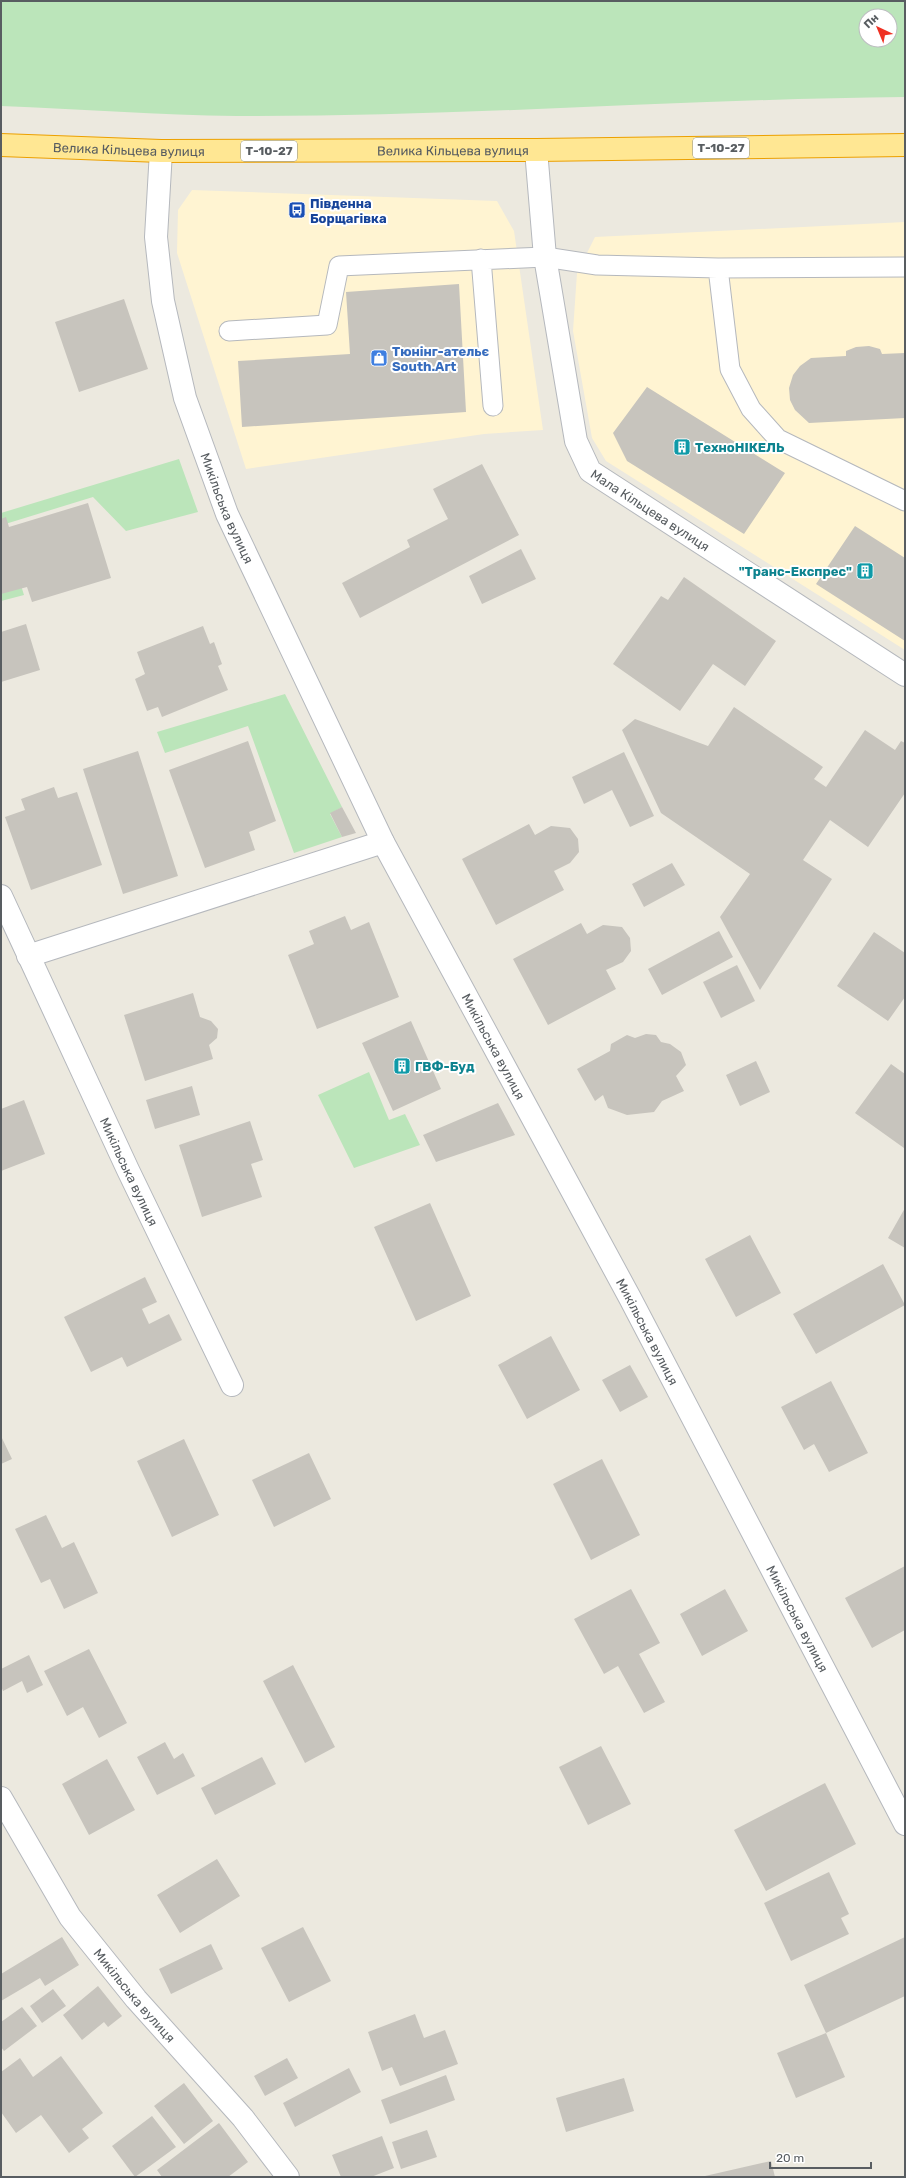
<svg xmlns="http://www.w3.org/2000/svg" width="906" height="2178" font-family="Rubik,sans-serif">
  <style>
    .commercial { fill: #fff4d2 }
    .green { fill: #bbe5ba; fill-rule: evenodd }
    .building { fill: #c7c4bd }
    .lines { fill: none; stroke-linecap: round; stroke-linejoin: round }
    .service-casing { stroke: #b5b8bd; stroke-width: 21 }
    .minor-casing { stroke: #b5b8bd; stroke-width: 24 }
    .trunk-casing { stroke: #eca000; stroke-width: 24 }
    .service { stroke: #fff; stroke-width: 19 }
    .minor { stroke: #fff; stroke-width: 22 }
    .trunk { stroke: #ffe793; stroke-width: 22 }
    .labels { text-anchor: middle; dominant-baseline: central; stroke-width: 4; stroke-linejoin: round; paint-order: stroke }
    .shield { fill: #fff; stroke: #8a8e90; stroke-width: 1 }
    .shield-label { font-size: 12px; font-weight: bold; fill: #585d61 }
    .street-label { font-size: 13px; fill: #585d61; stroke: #fff }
    .transit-label { font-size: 13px; font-weight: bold; fill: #164399; stroke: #fff; text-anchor: start }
    .shop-label { font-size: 13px; font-weight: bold; fill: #366cbe; stroke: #fff; text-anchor: start }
    .culture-label { font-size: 13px; font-weight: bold; fill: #0d838f; stroke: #fff; text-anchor: start }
  </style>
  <rect width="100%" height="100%" fill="#ece9df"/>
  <!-- commercial -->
  <path class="commercial" d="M192,190L497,201L514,231L543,430L484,434L246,469L177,253L178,210Z
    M905,222V650L606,461L592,438L573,331L577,273L595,237Z"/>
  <!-- green -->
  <path class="green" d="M1,1L905,2V97C682,99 460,117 237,116C159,115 80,109 1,106ZM866,16H890V40H866Z
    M179,459L198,512L126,531L93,497L2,525L24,595L1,601V513Z
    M285,694L342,807L330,814L342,837L294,853L248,726L165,753L157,732Z
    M369,1072L389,1120L405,1114L420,1145L354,1168L318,1095Z"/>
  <!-- building -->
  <path class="building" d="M459,284L466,412L242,427L238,361L350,354L346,292Z
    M124,299L148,369L79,392L55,322Z
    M869,346L880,349L882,354L905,353V418L809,423L795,410L790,400L789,388L793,375L800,366L811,358L846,356V351L856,347Z
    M647,387L785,473L744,534L627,461L613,433Z
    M482,464L519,535L360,618L342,583L410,547L407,540L448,519L433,489Z
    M88,503L111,578L32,602L27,587L1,594V519L6,517L9,527Z
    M855,526L905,558V641L816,584Z
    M521,549L536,579L482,604L469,576Z
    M684,577L776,641L745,686L713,664L680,711L613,664L661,596L668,600Z
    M26,624L40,670L1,682V632Z
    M203,626L210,644L214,642L222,664L218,666L228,690L162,717L158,707L147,711L135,679L145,674L137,652Z
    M734,707L823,767L814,779L826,787L865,730L895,750L901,741L905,743V793L868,847L830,820L803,860L832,879L760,990L720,917L750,874L661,813L622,730L635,719L708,746Z
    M248,741L276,821L249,832L255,850L205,868L169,770Z
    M138,751L178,876L123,894L83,769Z
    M624,752L654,816L630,827L612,790L584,804L572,777Z
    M54,787L58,798L77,792L102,865L31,890L5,817L25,810L21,799Z
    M342,807L356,833L342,837L330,813Z
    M529,824L535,835L551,826L570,828L578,839L579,852L570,863L554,871L564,890L496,925L462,859Z
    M672,863L685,885L644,907L632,884Z
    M345,916L351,930L369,922L399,997L317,1029L288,955L314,944L309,931Z
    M581,923L587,934L603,925L622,927L630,938L631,951L623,962L606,970L616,989L548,1025L513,959Z
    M719,931L733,957L662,995L648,969Z
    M874,932L905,953V997L888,1021L837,986Z
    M737,965L755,1001L721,1018L703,982Z
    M193,993L200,1017L211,1021L218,1029L217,1038L209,1045L213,1059L145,1081L124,1015Z
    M411,1021L441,1089L393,1111L362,1043Z
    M646,1034L656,1035L661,1042L670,1044L681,1052L686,1065L676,1076L684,1091L662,1101L654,1112L627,1115L608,1108L603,1095L595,1101L577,1069L610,1051L611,1044L627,1035L635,1038Z
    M756,1061L770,1092L740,1106L726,1075Z
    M891,1064L905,1074L904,1148L855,1113Z
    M192,1086L200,1115L155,1129L146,1100Z
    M24,1100L45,1154L1,1171V1109Z
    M498,1103L515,1135L436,1162L423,1135Z
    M250,1121L263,1160L251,1164L262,1197L202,1217L179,1145Z
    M430,1203L471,1296L416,1321L374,1227Z
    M905,1208V1248L888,1238Z
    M750,1235L781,1293L736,1317L705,1259Z
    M883,1264L905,1305L816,1354L793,1314Z
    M145,1277L157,1302L142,1309L149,1324L169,1314L182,1340L127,1367L122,1357L91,1372L64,1317Z
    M551,1336L580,1390L527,1419L498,1365Z
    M630,1365L648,1397L620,1412L602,1380Z
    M831,1381L868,1453L829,1472L814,1444L804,1450L781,1407Z
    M1,1436L12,1459L1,1464Z
    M184,1439L219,1515L172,1537L137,1461Z
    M309,1453L331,1499L274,1527L252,1480Z
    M602,1459L640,1535L591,1560L553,1484Z
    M46,1515L62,1548L74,1542L98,1593L64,1609L50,1579L41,1583L15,1529Z
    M905,1566V1630L872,1648L845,1598Z
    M631,1589L660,1643L639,1654L665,1702L644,1713L618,1666L604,1674L574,1619Z
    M725,1589L748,1631L702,1656L680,1614Z
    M89,1649L127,1723L99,1738L83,1707L67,1716L44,1671Z
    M29,1655L43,1685L27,1693L22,1681L3,1691L1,1686V1669Z
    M293,1665L335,1747L305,1763L263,1681Z
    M165,1742L174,1759L183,1753L195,1776L157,1795L137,1757Z
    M601,1746L631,1804L588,1825L559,1767Z
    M262,1757L276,1784L215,1815L201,1788Z
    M107,1759L135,1810L89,1835L62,1784Z
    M825,1783L856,1844L766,1891L734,1830Z
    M217,1859L240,1896L180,1933L157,1895Z
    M829,1872L849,1914L841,1918L849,1934L791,1961L764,1903Z
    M303,1927L331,1981L289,2002L261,1948Z
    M62,1937L79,1965L45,1986L40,1978L1,2001V1974Z
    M905,1937V1996L826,2033L804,1985Z
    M211,1944L223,1969L171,1994L159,1969Z
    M98,1986L122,2016L108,2027L104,2022L82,2040L63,2015Z
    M53,1989L66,2006L42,2023L30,2006Z
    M22,2007L37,2026L4,2051L1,2047V2022Z
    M415,2014L424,2038L445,2030L458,2064L400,2086L392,2067L382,2071L368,2032Z
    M826,2033L845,2077L796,2098L777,2053Z
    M61,2056L103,2113L82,2129L89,2138L69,2153L41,2115L16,2133L1,2112V2072L20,2058L33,2077Z
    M287,2058L298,2078L265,2096L254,2076Z
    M349,2068L361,2092L295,2127L283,2103Z
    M446,2075L455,2100L390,2124L381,2100Z
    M624,2078L634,2111L566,2132L556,2098Z
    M184,2083L213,2121L184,2144L154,2106Z
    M152,2116L176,2147L135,2177L112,2146Z
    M219,2123L248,2162L228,2177H162L157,2170Z
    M427,2130L437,2157L401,2169L392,2142Z
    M382,2136L394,2168L371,2177H341L332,2155Z
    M771,2161L775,2177H705V2176Z"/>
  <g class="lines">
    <!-- service casing -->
    <g class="service-casing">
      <path id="service" d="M481,259L493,406
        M718,268L730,369L751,409L778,439L905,501
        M229,331L327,325L339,266L545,257L597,265L718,268L905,267"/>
    </g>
    <!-- minor casing -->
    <g class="minor-casing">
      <g id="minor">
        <path id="s1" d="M536,150L545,257L576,441L590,471L905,675"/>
        <path id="s2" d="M161,151L156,237L163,301L185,398L227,514L383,842L630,1298L905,1824"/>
        <path id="s3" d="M1,896L128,1170L232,1385"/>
        <path d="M28,956L383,842"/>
        <path id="s4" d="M1,1798L70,1917L136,1999L243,2118L288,2177"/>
      </g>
    </g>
    <!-- trunk casing -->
    <g class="trunk-casing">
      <g id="trunk">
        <path id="s5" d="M1,145L161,151L536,150L905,145"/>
      </g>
    </g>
    <!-- service -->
    <use href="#service" class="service"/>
    <!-- minor -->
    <use href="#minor" class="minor"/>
    <!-- trunk -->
    <use href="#trunk" class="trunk"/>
  </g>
  <!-- icons -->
  <defs>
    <g id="bus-square" transform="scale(0.9)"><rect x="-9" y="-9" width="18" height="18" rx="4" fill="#1a4fb4" stroke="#fff"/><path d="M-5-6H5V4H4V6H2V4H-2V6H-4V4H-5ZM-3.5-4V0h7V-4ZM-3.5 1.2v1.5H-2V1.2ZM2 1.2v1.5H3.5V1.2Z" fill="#fff"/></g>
    <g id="shop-square" transform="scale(0.9)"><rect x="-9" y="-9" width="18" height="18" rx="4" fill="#3f7fe0" stroke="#fff"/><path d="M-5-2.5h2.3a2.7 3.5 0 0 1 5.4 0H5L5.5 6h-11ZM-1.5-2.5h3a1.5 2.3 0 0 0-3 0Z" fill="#fff"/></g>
    <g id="building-square" transform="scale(0.9)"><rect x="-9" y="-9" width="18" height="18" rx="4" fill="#0f9aa8" stroke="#fff"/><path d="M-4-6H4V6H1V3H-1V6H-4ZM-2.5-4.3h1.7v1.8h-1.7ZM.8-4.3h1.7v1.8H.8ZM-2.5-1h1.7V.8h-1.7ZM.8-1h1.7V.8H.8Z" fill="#fff"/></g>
  </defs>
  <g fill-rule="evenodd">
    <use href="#bus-square" x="297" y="210"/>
    <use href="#shop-square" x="379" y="358"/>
    <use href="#building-square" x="682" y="447"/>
    <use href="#building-square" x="865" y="571"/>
    <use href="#building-square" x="402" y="1066"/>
  </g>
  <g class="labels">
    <!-- shield labels -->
    <g class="shield">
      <rect x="693" y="138" width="56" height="20" rx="3"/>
      <rect x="241" y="141" width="56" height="20" rx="3"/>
    </g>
    <g class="shield-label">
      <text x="721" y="148">Т-10-27</text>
      <text x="269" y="151">Т-10-27</text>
    </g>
    <!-- street labels -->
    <g class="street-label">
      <text stroke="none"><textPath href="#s5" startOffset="128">Велика Кільцева вулиця</textPath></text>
      <text stroke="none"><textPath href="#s5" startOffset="452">Велика Кільцева вулиця</textPath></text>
      <text stroke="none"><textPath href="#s2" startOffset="368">Микільська вулиця</textPath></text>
      <text stroke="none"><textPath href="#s1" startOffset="399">Мала Кільцева вулиця</textPath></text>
      <text stroke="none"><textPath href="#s2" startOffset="969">Микільська вулиця</textPath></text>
      <text stroke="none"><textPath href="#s3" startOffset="304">Микільська вулиця</textPath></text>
      <text stroke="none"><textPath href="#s2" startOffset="1293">Микільська вулиця</textPath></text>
      <text stroke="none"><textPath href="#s2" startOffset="1617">Микільська вулиця</textPath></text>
      <text stroke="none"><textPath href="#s4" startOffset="239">Микільська вулиця</textPath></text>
    </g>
    <!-- transit labels -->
    <g class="transit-label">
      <text x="310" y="203">Південна<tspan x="310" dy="15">Борщагівка</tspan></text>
    </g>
    <!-- shop labels -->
    <g class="shop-label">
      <text x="392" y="351">Тюнінг-ательє<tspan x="392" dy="15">South.Art</tspan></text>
    </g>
    <!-- culture labels -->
    <g class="culture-label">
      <text x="695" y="447">ТехноНІКЕЛЬ</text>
      <text x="852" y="571" text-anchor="end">"Транс-Експрес"</text>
      <text x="415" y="1066">ГВФ-Буд</text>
    </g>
  </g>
  <!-- border -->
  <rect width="906" height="2178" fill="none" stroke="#585d61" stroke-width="4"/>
  <!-- north arrow -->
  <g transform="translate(878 28) rotate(316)"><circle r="19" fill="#ffffff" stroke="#bcbec0"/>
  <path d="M0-3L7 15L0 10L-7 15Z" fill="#ef3123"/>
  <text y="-6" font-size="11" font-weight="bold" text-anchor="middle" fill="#585d61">Пн</text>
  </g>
  <!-- scale -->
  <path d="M770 2162v6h101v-6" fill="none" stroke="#585d61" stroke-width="2"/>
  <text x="776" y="2162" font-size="12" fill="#585d61" stroke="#ffffff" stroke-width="3" paint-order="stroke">20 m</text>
</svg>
